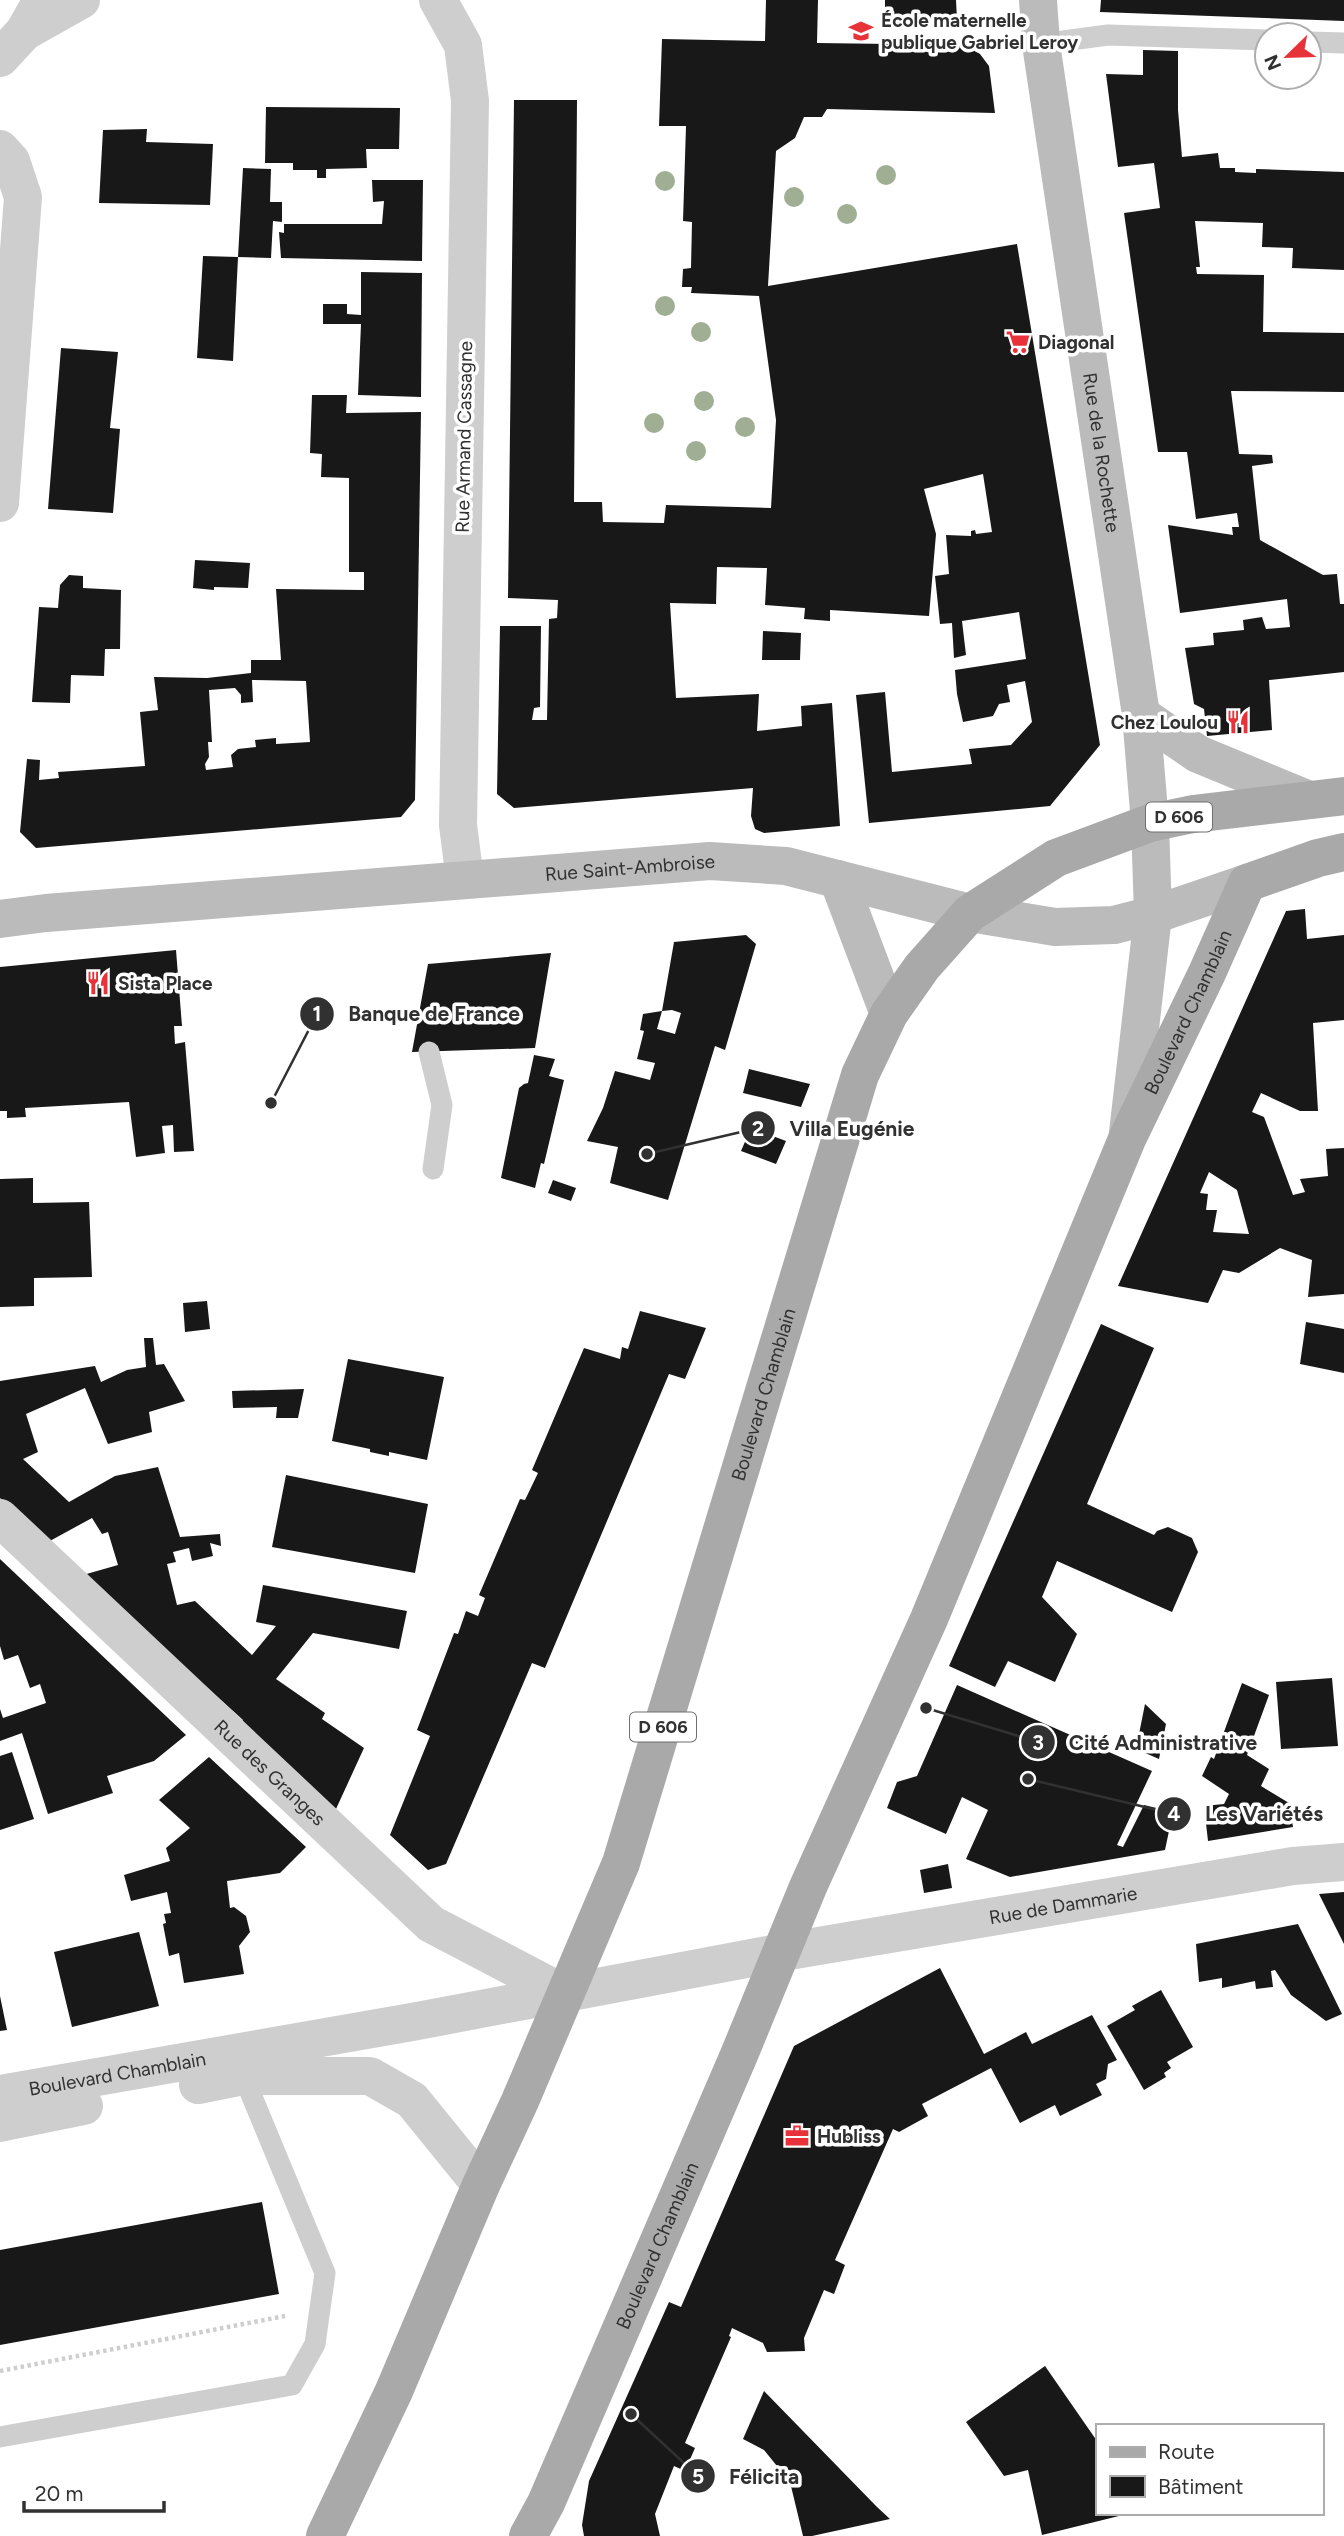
<svg xmlns="http://www.w3.org/2000/svg" width="1344" height="2536" font-family="Figtree,sans-serif">
  <style>
    .building { fill: #181818; fill-rule: evenodd }
    .lines { fill: none; stroke-linecap: round; stroke-linejoin: round }
    .path { stroke: #cecece; stroke-width: 4.5; stroke-dasharray: 3.5 3.5; stroke-linecap: butt }
    .service { stroke: #cecece; stroke-width: 21 }
    .minor { stroke: #cecece; stroke-width: 38 }
    .tertiary { stroke: #cecece; stroke-width: 38 }
    .secondary { stroke: #bbb; stroke-width: 38 }
    .primary { stroke: #a9a9a9; stroke-width: 38 }
    .tree { fill: #a0af94 }
    .labels { text-anchor: middle; dominant-baseline: central; stroke-width: 7; stroke-linejoin: round; paint-order: stroke }
    .shield { fill: #fff; stroke: #6f6f6f; stroke-width: 2 }
    .shield-label { font-size: 18px; font-weight: bold; fill: #313131 }
    .poi-label { font-size: 19px; font-weight: bold; fill: #313131; stroke: #fff; text-anchor: start }
    .street-label { font-size: 19px; fill: #313131; stroke: #fff }
    .leader { fill: none; stroke: #313131; stroke-width: 2.5 }
    .callout-dot { fill: #313131; stroke: #fff; stroke-width: 2.5 }
    .mark-label { font-size: 21px; text-anchor: middle; font-weight: bold; fill: #fff }
    .callout-label { font-size: 21px; text-anchor: middle; font-weight: bold; fill: #313131; stroke: #fff; stroke-width: 7; stroke-linejoin: round; paint-order: stroke }
  </style>
  <rect width="100%" height="100%" fill="#fff"/>
  <!-- building -->
  <path class="building" d="M766,0H818L817,43L965,45L980,54L989,66L995,113L827,109L822,117H804L795,138L776,151L768,286L1017,244L1100,745L1050,806L869,823L856,695L885,692L892,772L972,764L969,749L1011,745L1032,722L1025,681L1007,685L1010,702L999,704L993,716L963,722L957,694L955,670L1026,659L1019,612L962,621L966,655L954,658L952,623L940,624L935,576L949,574L946,535L971,536V531L975,530L976,534L992,532L983,474L924,489L936,534L929,616L830,610V621L804,619L805,608L765,605L767,568L717,567L716,604L670,603L676,698L759,694L757,731L802,726L801,706L832,703L840,826L764,833L755,829L751,816L753,788L514,808L497,794L500,626H541L540,707L534,708L532,720H547L549,619L557,618L558,600L508,598L514,100H577L574,502H602L603,522L664,523L666,505L771,508L776,420L759,296L691,293L692,287H682L683,269L691,268L692,222L683,221L686,126H659L662,39L765,41Z
    M885,0H956L957,20L885,18Z
    M1101,0H1344V21L1100,12Z
    M1143,50L1178,51V110L1182,157L1218,153L1220,168H1235V172L1256,173V169L1344,172V270L1292,268L1293,248L1262,247L1263,223L1195,221L1200,267H1196L1197,274L1264,275L1263,332L1344,333V392L1231,391L1239,454L1272,455L1273,463L1252,466L1260,540L1323,575L1337,574L1340,604H1344V672L1269,680L1272,730L1207,736L1204,709L1194,704L1185,648L1214,645L1213,633L1244,630L1243,620L1262,617L1266,629L1290,627L1287,599L1180,613L1168,525L1233,535L1232,527H1239L1237,513L1196,519L1187,452H1158L1124,213L1160,208L1154,163L1118,167L1106,74L1143,75Z
    M266,107L400,108L399,149H366L367,168L326,169V178H317V170H293V163H265Z
    M147,129L146,142L213,144L210,205L99,203L103,130Z
    M243,168L271,169L270,202H282V222L273,221L271,258L238,257Z
    M372,180H423L422,261L281,258L279,232L284,233V224H382L384,201L373,202Z
    M203,256L238,257L233,361L197,358Z
    M361,272L422,273L421,397L358,395L361,324H323V304H347V314L361,315Z
    M61,348L118,352L110,428L120,429L113,513L48,509Z
    M312,395H347L346,413L421,412L415,800L401,817L36,848L20,832L27,759L40,760L39,780L59,778L58,772L145,766L140,712L158,710L154,677L207,678L251,673V660H281L276,589L364,590V572H349V478L321,477L322,454L310,453ZM252,680L306,681L310,742L276,744V738L255,740L256,747L238,749L231,755L233,767L206,770L205,764L209,757L208,742H212L209,690L235,688L241,695V703L253,702Z
    M195,560L250,563L248,588L214,587V590L193,588Z
    M69,575L83,576V588L121,590L120,649H105L104,676L71,675L70,703L32,702L39,607L58,608L60,585Z
    M763,631L801,633L800,660H762Z
    M1305,909L1307,939L1344,935V1020L1313,1023L1318,1111H1300L1261,1093L1252,1112L1264,1117L1293,1195L1305,1192L1300,1179L1328,1176L1326,1149L1344,1148V1294L1308,1297L1312,1260L1280,1248L1239,1273L1223,1270L1208,1303L1118,1286L1286,911ZM1209,1172L1237,1190L1249,1234L1213,1232L1217,1210H1206L1208,1194L1200,1193Z
    M746,935L756,944L725,1050L715,1046L668,1200L610,1183L618,1147L587,1141L603,1108L615,1071L650,1080L655,1063L637,1059L644,1031L640,1030L643,1014L662,1011L657,1029L675,1034L681,1013L672,1010L662,1011L674,942Z
    M176,950L182,1026H174L175,1044L185,1042L194,1151L174,1152L173,1125L162,1126L165,1153L136,1157L129,1102L25,1108L26,1117L7,1118V1111H0V967Z
    M551,953L535,1048L412,1052L428,964Z
    M534,1055L555,1059L549,1076L564,1080L544,1164L541,1163L535,1188L501,1178L519,1088L524,1084L528,1083Z
    M749,1069L810,1084L801,1107L743,1093Z
    M751,1128L786,1141L776,1164L741,1151Z
    M33,1178V1203L89,1202L92,1277L34,1278V1306L0,1307V1179Z
    M553,1180L576,1188L571,1201L548,1193Z
    M207,1301L210,1329L185,1332L183,1303Z
    M640,1311L706,1328L685,1379L669,1374L545,1668L532,1663L446,1864L428,1870L390,1835L430,1736L417,1730L454,1633L458,1634L466,1611L478,1616L485,1598L479,1595L520,1499L525,1500L538,1473L532,1470L584,1348L620,1359L622,1347L628,1349Z
    M1306,1322L1344,1329V1373L1300,1364Z
    M1101,1324L1154,1348L1087,1504L1154,1535L1157,1531L1168,1527L1192,1538L1198,1552L1172,1612L1057,1561L1042,1597L1077,1634L1055,1682L1008,1661L995,1687L949,1666Z
    M144,1338H153L156,1365L164,1364L185,1401L149,1412L152,1432L108,1444L85,1388L26,1414L38,1452L23,1459L69,1502L115,1476L158,1467L180,1537L220,1534L221,1546L210,1543L213,1556L192,1561L189,1548L173,1552L176,1562L167,1564L177,1605L195,1601L252,1655L276,1626L256,1622L263,1585L407,1611L399,1649L313,1633L276,1679L325,1713L322,1719L364,1748L336,1809L241,1723L243,1720L83,1575L118,1565L108,1532L102,1534L92,1518L48,1542L0,1498V1381L95,1366L101,1382L127,1370L146,1367Z
    M348,1359L444,1377L427,1460L389,1452V1456L370,1452V1449L332,1441Z
    M304,1389L298,1418H276L277,1407L233,1408L232,1391Z
    M286,1475L428,1504L415,1573L272,1547Z
    M0,1559L186,1735L154,1761L107,1776L113,1793L48,1814L22,1733L0,1741V1709L3,1718L46,1703L40,1684L30,1688L18,1655L4,1660L0,1646Z
    M1332,1678L1338,1746L1281,1749L1276,1682Z
    M1242,1683L1269,1695L1247,1755L1269,1769L1261,1786L1289,1803L1293,1827L1208,1841L1204,1806L1224,1804L1229,1794L1202,1776L1211,1757L1214,1759Z
    M957,1685L1152,1771L1117,1845L1123,1847L1144,1805L1173,1812L1165,1850L1010,1877L966,1859L988,1810L962,1797L946,1834L887,1808L897,1782L917,1776Z
    M1145,1704L1166,1724L1159,1759L1136,1749Z
    M12,1752L34,1819L0,1830V1756Z
    M209,1757L306,1847L280,1873L227,1881L230,1908L234,1907L246,1916L250,1932L239,1946L244,1974L184,1983L179,1953L169,1956L163,1924L166,1923L164,1914L171,1913L167,1892L131,1901L124,1875L170,1861L166,1848L190,1828L159,1800Z
    M948,1864L952,1888L924,1893L920,1870Z
    M1344,1892V1944L1319,1894Z
    M1298,1924L1342,2014L1326,2021L1291,1995L1275,1970L1271,1971L1273,1987L1256,1989L1255,1981L1222,1988V1978L1199,1982L1196,1944Z
    M139,1932L159,2006L72,2027L54,1952Z
    M940,1968L984,2054L1026,2032L1032,2044L1092,2015L1117,2060L1108,2064L1106,2079L1096,2084L1102,2095L1060,2116L1055,2105L1020,2123L991,2068L922,2104L928,2116L899,2132L893,2129L835,2260L845,2265L834,2294L824,2290L804,2338L805,2351L767,2352L763,2343L732,2328L729,2336L731,2337L685,2443L695,2448L685,2471L674,2466L655,2514L660,2536H584L582,2525L589,2481L669,2302L681,2307L794,2046Z
    M1161,1990L1193,2047L1167,2062L1171,2068L1164,2073L1166,2077L1144,2090L1107,2026L1135,2010L1132,2006Z
    M0,1996L7,2030L0,2031Z
    M262,2202L279,2294L0,2345V2250Z
    M1045,2366L1097,2441V2513L1127,2514L1042,2535L1028,2470L1004,2476L966,2422Z
    M764,2391L877,2507L890,2519L812,2536H803L790,2482L764,2450L743,2439Z"/>
  <g class="lines">
    <!-- path -->
    <path class="path" d="M0,2371L285,2316"/>
    <!-- service -->
    <path class="service" d="M1309,42L1344,43
      M1041,44L1108,35L1267,40
      M429,1052L442,1105L433,1169
      M0,2437L292,2385L315,2344L325,2273L241,2070"/>
    <!-- minor -->
    <g class="minor">
      <path d="M438,0L463,45L470,101L458,825L465,880"/>
      <path d="M24,32L81,0"/>
      <path d="M0,58L24,32L42,0"/>
      <path d="M0,149L11,161L23,197L0,503"/>
      <path id="s1" d="M0,1518L431,1924L565,1994"/>
      <path id="s2" d="M783,1952L1293,1866L1344,1862"/>
    </g>
    <!-- tertiary -->
    <g class="tertiary">
      <path d="M198,2085L243,2076H370L412,2100L481,2185"/>
      <path id="s3" d="M0,2094L412,2022L783,1952"/>
      <path d="M0,2123L84,2106"/>
    </g>
    <!-- secondary -->
    <g class="secondary">
      <path id="s4" d="M1038,0L1041,44L1141,715L1150,823L1153,915L1128,1133"/>
      <path d="M1141,715L1198,754L1307,799"/>
      <path d="M838,879L889,1014"/>
      <path id="s5" d="M0,919L46,913L710,861L786,866L970,913L1055,927L1114,925L1153,915L1247,883"/>
    </g>
    <!-- primary -->
    <g class="primary">
      <path id="s6" d="M325,2536L394,2391L481,2185L520,2101L621,1863L860,1075L889,1014L922,967L970,913L1056,858L1150,823L1193,814L1344,796"/>
      <path id="s7" d="M528,2536L546,2503L739,2055L808,1887L929,1619L1127,1139L1207,973L1247,883L1318,858L1344,852"/>
    </g>
  </g>
  <!-- trees -->
  <g class="tree">
    <circle cx="886" cy="175" r="10"/>
    <circle cx="665" cy="181" r="10"/>
    <circle cx="794" cy="197" r="10"/>
    <circle cx="847" cy="214" r="10"/>
    <circle cx="665" cy="306" r="10"/>
    <circle cx="701" cy="332" r="10"/>
    <circle cx="704" cy="401" r="10"/>
    <circle cx="654" cy="423" r="10"/>
    <circle cx="745" cy="427" r="10"/>
    <circle cx="696" cy="451" r="10"/>
  </g>
  <!-- icons -->
  <defs>
    <g id="school-bare" transform="scale(1.89)"><path d="M0-5L7-2L0 1L-7-2ZM-4 1L0 2.5L4 1V4Q0 6-4 4Z" fill="#e8323a" stroke="#fff" stroke-width="2.5" paint-order="stroke"/></g>
    <g id="supermarket-bare" transform="scale(1.89)"><path d="M-6-5.5h2.5l.6 2H6L4.5 2H-2.5L-4.4-4H-6ZM-1.5 3.2a1.3 1.3 0 1 0 .1 0ZM3 3.2a1.3 1.3 0 1 0 .1 0Z" fill="#e8323a" stroke="#fff" stroke-width="2.5" paint-order="stroke"/></g>
    <g id="restaurant-bare" transform="scale(1.89)"><path d="M-5-6h1v4h1v-4h1v4h1v-4h1v5L-1.5 .5V6h-2V.5L-5-1ZM5-6V6H3V1.5H1.5Q1.5-4 5-6Z" fill="#e8323a" stroke="#fff" stroke-width="2.5" paint-order="stroke"/></g>
    <g id="office-bare" transform="scale(1.89)"><path d="M-6-3h4V-5.5h4V-3h4V5H-6ZM-1-4.5V-3h2v-1.5ZM-6 0V1H6V0Z" fill="#e8323a" stroke="#fff" stroke-width="2.5" paint-order="stroke"/></g>
  </defs>
  <g fill-rule="evenodd">
    <use href="#school-bare" x="861" y="31"/>
    <use href="#supermarket-bare" x="1018" y="342"/>
    <use href="#restaurant-bare" x="1238" y="722"/>
    <use href="#restaurant-bare" x="98" y="983"/>
    <use href="#office-bare" x="797" y="2136"/>
  </g>
  <g class="labels">
    <!-- shield labels -->
    <g class="shield">
      <rect x="1146" y="802.5" width="66" height="29" rx="5"/>
      <rect x="630" y="1712.5" width="66" height="29" rx="5"/>
    </g>
    <g class="shield-label">
      <text x="1179" y="817">D 606</text>
      <text x="663" y="1727">D 606</text>
    </g>
    <!-- poi labels -->
    <g class="poi-label">
      <text x="881" y="20">École maternelle<tspan x="881" dy="22">publique Gabriel Leroy</tspan></text>
      <text x="1038" y="342">Diagonal</text>
      <text x="1218" y="722" text-anchor="end">Chez Loulou</text>
      <text x="118" y="983">Sista Place</text>
      <text x="817" y="2136">Hubliss</text>
    </g>
    <!-- street labels -->
    <g class="street-label">
      <text transform="translate(464 437) rotate(-89)">Rue Armand Cassagne</text>
      <text stroke="none"><textPath href="#s4" startOffset="457">Rue de la Rochette</textPath></text>
      <text stroke="none"><textPath href="#s5" startOffset="632">Rue Saint-Ambroise</textPath></text>
      <text stroke="none"><textPath href="#s7" startOffset="1661">Boulevard Chamblain</textPath></text>
      <text stroke="none"><textPath href="#s6" startOffset="1225">Boulevard Chamblain</textPath></text>
      <text stroke="none"><textPath href="#s1" startOffset="371">Rue des Granges</textPath></text>
      <text stroke="none"><textPath href="#s2" startOffset="284">Rue de Dammarie</textPath></text>
      <text stroke="none"><textPath href="#s3" startOffset="119">Boulevard Chamblain</textPath></text>
      <text stroke="none"><textPath href="#s7" startOffset="318">Boulevard Chamblain</textPath></text>
    </g>
  </g>
  <!-- callouts -->
  <path class="leader" d="M271 1103L317 1014M647 1154L758 1128M926 1708L1038 1742M1028 1779L1174 1814M631 2414L698 2476"/>
  <g class="callout-dot">
    <circle cx="271" cy="1103" r="7"/>
    <circle cx="647" cy="1154" r="7"/>
    <circle cx="926" cy="1708" r="7"/>
    <circle cx="1028" cy="1779" r="7"/>
    <circle cx="631" cy="2414" r="7"/>
    <circle cx="317" cy="1014" r="18"/>
    <circle cx="758" cy="1128" r="18"/>
    <circle cx="1038" cy="1742" r="18"/>
    <circle cx="1174" cy="1814" r="18"/>
    <circle cx="698" cy="2476" r="18"/>
  </g>
  <g class="mark-label">
    <text x="317" y="1021">1</text>
    <text x="758" y="1136">2</text>
    <text x="1038" y="1750">3</text>
    <text x="1174" y="1821">4</text>
    <text x="698" y="2484">5</text>
  </g>
  <g class="callout-label">
    <text x="434" y="1021">Banque de France</text>
    <text x="852" y="1136">Villa Eugénie</text>
    <text x="1163" y="1750">Cité Administrative</text>
    <text x="1264" y="1821">Les Variétés</text>
    <text x="764" y="2484">Félicita</text>
  </g>
  <!-- legend -->
  <rect x="1096" y="2424" width="228" height="91" fill="#ffffff" stroke="#adadad" stroke-width="2"/>
  <rect x="1110" y="2447" width="35" height="10" fill="#a9a9a9" stroke="#adadad" stroke-width="2"/>
  <text x="1158" y="2459" font-size="21" fill="#313131">Route</text>
  <rect x="1110" y="2476" width="35" height="21" fill="#181818" stroke="#adadad" stroke-width="2"/>
  <text x="1158" y="2494" font-size="21" fill="#313131">Bâtiment</text>
  <!-- north arrow -->
  <g transform="translate(1288 56) rotate(247)"><circle r="33" fill="#ffffff" stroke="#adadad" stroke-width="2"/>
  <path d="M0-5L12 26L0 18L-12 26Z" fill="#e8323a"/>
  <text y="-10" font-size="19" font-weight="bold" text-anchor="middle" fill="#313131">N</text>
  </g>
  <!-- scale -->
  <path d="M24 2501v10h140v-10" fill="none" stroke="#313131" stroke-width="3.5"/>
  <text x="35" y="2501" font-size="21" fill="#313131" stroke="#ffffff" stroke-width="5" paint-order="stroke">20 m</text>
</svg>
